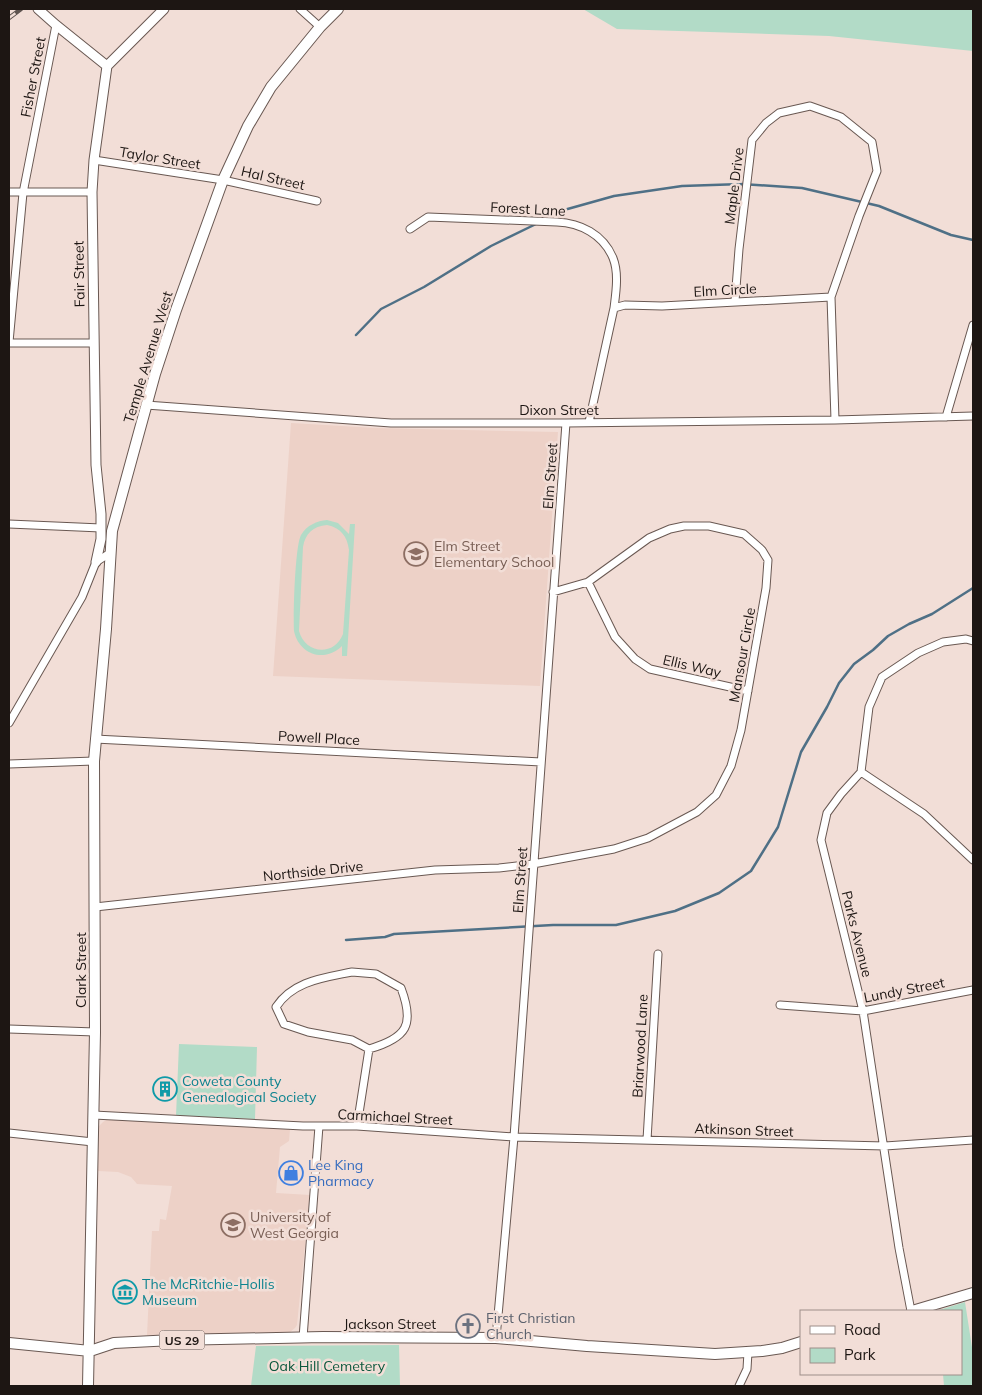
<svg xmlns="http://www.w3.org/2000/svg" width="982" height="1395" font-family="Mulish,sans-serif">
  <style>
    .built { fill: #edd1c7 }
    .green { fill: #b2dbc7; fill-rule: evenodd }
    .lines { fill: none; stroke-linecap: round; stroke-linejoin: round }
    .stream { stroke: #4f7086; stroke-width: 2.5 }
    .minor-casing { stroke: #695852; stroke-width: 9 }
    .tertiary-casing { stroke: #695852; stroke-width: 11 }
    .primary-casing { stroke: #695852; stroke-width: 12 }
    .minor { stroke: #fff; stroke-width: 7 }
    .tertiary { stroke: #fff; stroke-width: 9 }
    .primary { stroke: #fff; stroke-width: 10 }
    .rail-casing { stroke: #5e534f; stroke-width: 4.5 }
    .rail { stroke: #f2ded7; stroke-width: 2.5; stroke-dasharray: 8; stroke-linecap: butt }
    .labels { text-anchor: middle; dominant-baseline: central; stroke-width: 5; stroke-linejoin: round; paint-order: stroke }
    .shield { fill: #f2ded7; stroke: #5d524e; stroke-width: 1 }
    .shield-label { font-size: 12px; font-weight: bold; fill: #1d1613 }
    .street-label { font-size: 14px; fill: #1d1613; stroke: #f2ded7 }
    .education-label { font-size: 14px; fill: #785e54; stroke: #f2ded7; text-anchor: start }
    .culture-label { font-size: 14px; fill: #0d838f; stroke: #f2ded7; text-anchor: start }
    .shop-label { font-size: 14px; fill: #366cbe; stroke: #f2ded7; text-anchor: start }
    .worship-label { font-size: 14px; fill: #5b616d; stroke: #f2ded7; text-anchor: start }
    .park-label { font-size: 14px; fill: #0a573c; stroke: #f2ded7 }
  </style>
  <rect width="100%" height="100%" fill="#f2ded7"/>
  <!-- built -->
  <path class="built" d="M291,423L376,428L558,432L540,686L273,676Z
    M108,1119L290,1129L289,1141L280,1147L276,1193L310,1195L297,1325L295,1328L290,1332L147,1335L152,1231H159L160,1219L166,1220L172,1186L137,1184L131,1177L118,1172L98,1171L99,1126L103,1122Z"/>
  <!-- green -->
  <path class="green" d="M583,9H973V51L829,36L617,29Z
    M327,520L338,523L349,534L350,524H355L347,656H342V646C325,663 299,655 294,631C293,615 295,546 301,535C307,525 317,521 327,520ZM327,525C341,528 347,536 349,550L343,634C334,657 305,654 299,631L303,547C305,534 313,526 327,525Z
    M179,1044L257,1047L255,1119L176,1116Z
    M965,1302L973,1354V1386H944L943,1374H961V1311H936Z
    M399,1345L400,1386H251L256,1346Z"/>
  <g class="lines">
    <!-- stream -->
    <path class="stream" d="M546,219L564,210L614,196L682,186L742,184L802,188L879,206L951,235L973,240
      M356,335L381,309L424,287L491,246L536,224
      M346,940L385,937L394,934L553,925H616L675,911L719,893L751,871L778,827L801,752L827,707L839,683L854,664L873,650L888,636L909,624L932,614L973,588"/>
    <!-- minor casing -->
    <g class="minor-casing">
      <path id="minor" d="M300,9L320,27
        M94,160L223,180L317,201
        M9,192H92
        M410,229L428,217L557,222C580,223 603,234 613,258C619,273 616,292 614,308
        M735,301L739,249L752,140L766,123L779,113L810,106L841,117L872,142L877,171L859,216L831,297L835,420
        M9,342L23,193L56,25
        M9,343H94
        M146,405L391,423H566L835,420L973,416
        M946,417L973,325
        M589,422L614,308L625,305L662,306L831,297
        M9,524L101,528
        M588,582L615,637L635,659L650,669L748,691
        M9,723L82,597L96,562L110,553
        M95,739L541,762
        M9,764L94,761
        M861,772L924,814L973,860
        M95,907L435,870L499,868L533,864L614,849L648,838L697,812L716,795L731,766L741,730L766,588L768,560L762,550L744,534L709,526H684L670,529L649,538L588,582L553,592
        M352,972L376,974L401,988C415,1025 407,1038 369,1049L352,1040L308,1032L284,1024L276,1007C293,981 323,978 352,972Z
        M780,1005L863,1011L973,990
        M9,1029L95,1032
        M94,1115L303,1126H357L514,1137L885,1146L973,1140
        M357,1126L369,1049
        M9,1133L93,1142
        M647,1140L658,954
        M911,1311L899,1248L863,1011L821,840L827,813L841,794L861,772L869,707L882,677L918,653L943,642L966,639L973,641
        M303,1338L319,1126
        M496,1338L514,1137L566,423
        M739,1386L747,1369L748,1352"/>
    </g>
    <!-- tertiary casing -->
    <g class="tertiary-casing">
      <path id="tertiary" d="M38,9L56,25L107,66
        M96,562L101,539V514L96,465L92,192L94,160L107,66L164,9"/>
    </g>
    <!-- primary casing -->
    <g class="primary-casing">
      <path id="primary" d="M912,1311L973,1293
        M9,1343L90,1351L114,1343L173,1340L323,1337L496,1338L587,1346L715,1354L762,1351L782,1348L801,1342
        M88,1386L95,1032L94,761L106,629L112,531L155,374L176,310L223,180L248,126L271,87L320,27L338,9"/>
    </g>
    <!-- minor -->
    <use href="#minor" class="minor"/>
    <!-- tertiary -->
    <use href="#tertiary" class="tertiary"/>
    <!-- primary -->
    <use href="#primary" class="primary"/>
    <!-- rail casing -->
    <g class="rail-casing">
      <path id="rail" d="M9,18L21,9"/>
    </g>
    <!-- rail -->
    <use href="#rail" class="rail"/>
  </g>
  <!-- icons -->
  <defs>
    <g id="school-ring" transform="scale(1.25)"><circle r="9.5" fill="#f2ded7" stroke="#8d6e63" stroke-width="1.5"/><path d="M0-5L7-2L0 1L-7-2ZM-4 1L0 2.5L4 1V4Q0 6-4 4Z" fill="#8d6e63"/></g>
    <g id="building-ring" transform="scale(1.25)"><circle r="9.5" fill="#f2ded7" stroke="#0f9aa8" stroke-width="1.5"/><path d="M-4-6H4V6H1V3H-1V6H-4ZM-2.5-4.3h1.7v1.8h-1.7ZM.8-4.3h1.7v1.8H.8ZM-2.5-1h1.7V.8h-1.7ZM.8-1h1.7V.8H.8Z" fill="#0f9aa8"/></g>
    <g id="shop-ring" transform="scale(1.25)"><circle r="9.5" fill="#f2ded7" stroke="#3f7fe0" stroke-width="1.5"/><path d="M-5-2.5h2.3a2.7 3.5 0 0 1 5.4 0H5L5.5 6h-11ZM-1.5-2.5h3a1.5 2.3 0 0 0-3 0Z" fill="#3f7fe0"/></g>
    <g id="university-ring" transform="scale(1.25)"><circle r="9.5" fill="#f2ded7" stroke="#8d6e63" stroke-width="1.5"/><path d="M0-5L7-2L0 1L-7-2ZM-4 1L0 2.5L4 1V4Q0 6-4 4Z" fill="#8d6e63"/></g>
    <g id="museum-ring" transform="scale(1.25)"><circle r="9.5" fill="#f2ded7" stroke="#0f9aa8" stroke-width="1.5"/><path d="M0-6L6-3V-2H-6V-3ZM-5-1h2V3h-2ZM-1-1h2V3h-2ZM3-1h2V3H3ZM-6 4H6V6H-6Z" fill="#0f9aa8"/></g>
    <g id="church-ring" transform="scale(1.25)"><circle r="9.5" fill="#f2ded7" stroke="#6b7280" stroke-width="1.5"/><path d="M-1.2-6h2.4v3.5h3.3v2.4h-3.3V6h-2.4V-.1h-3.3v-2.4h3.3Z" fill="#6b7280"/></g>
  </defs>
  <g fill-rule="evenodd">
    <use href="#school-ring" x="416" y="554"/>
    <use href="#building-ring" x="165" y="1089"/>
    <use href="#shop-ring" x="291" y="1173"/>
    <use href="#university-ring" x="233" y="1225"/>
    <use href="#museum-ring" x="125" y="1292"/>
    <use href="#church-ring" x="468" y="1326"/>
  </g>
  <g class="labels">
    <!-- shield labels -->
    <rect class="shield" x="159.5" y="1330.5" width="45" height="19" rx="4"/>
    <g class="shield-label">
      <text x="182" y="1340">US 29</text>
    </g>
    <!-- street labels -->
    <g class="street-label">
      <text transform="translate(33 77) rotate(-79)">Fisher Street</text>
      <text transform="translate(160 158) rotate(9)">Taylor Street</text>
      <text transform="translate(273 178) rotate(13)">Hal Street</text>
      <text transform="translate(734 186) rotate(-83)">Maple Drive</text>
      <text transform="translate(528 209) rotate(3)">Forest Lane</text>
      <text transform="translate(79 274) rotate(-91)">Fair Street</text>
      <text transform="translate(725 290) rotate(-3)">Elm Circle</text>
      <text transform="translate(148 357) rotate(-73)">Temple Avenue West</text>
      <text x="559" y="410">Dixon Street</text>
      <text transform="translate(550 476) rotate(-86)">Elm Street</text>
      <text transform="translate(742 655) rotate(-80)">Mansour Circle</text>
      <text transform="translate(692 666) rotate(13)">Ellis Way</text>
      <text transform="translate(319 738) rotate(3)">Powell Place</text>
      <text transform="translate(313 871) rotate(-6)">Northside Drive</text>
      <text transform="translate(520 880) rotate(-86)">Elm Street</text>
      <text transform="translate(857 934) rotate(76)">Parks Avenue</text>
      <text transform="translate(81 970) rotate(-90)">Clark Street</text>
      <text transform="translate(904 990) rotate(-11)">Lundy Street</text>
      <text transform="translate(640 1046) rotate(-87)">Briarwood Lane</text>
      <text transform="translate(395 1117) rotate(3)">Carmichael Street</text>
      <text transform="translate(744 1130) rotate(2)">Atkinson Street</text>
      <text x="390" y="1324">Jackson Street</text>
    </g>
    <!-- education labels -->
    <g class="education-label">
      <text x="434" y="546">Elm Street<tspan x="434" dy="16">Elementary School</tspan></text>
      <text x="250" y="1217">University of<tspan x="250" dy="16">West Georgia</tspan></text>
    </g>
    <!-- culture labels -->
    <g class="culture-label">
      <text x="182" y="1081">Coweta County<tspan x="182" dy="16">Genealogical Society</tspan></text>
      <text x="142" y="1284">The McRitchie-Hollis<tspan x="142" dy="16">Museum</tspan></text>
    </g>
    <!-- shop labels -->
    <g class="shop-label">
      <text x="308" y="1165">Lee King<tspan x="308" dy="16">Pharmacy</tspan></text>
    </g>
    <!-- worship labels -->
    <g class="worship-label">
      <text x="486" y="1318">First Christian<tspan x="486" dy="16">Church</tspan></text>
    </g>
    <!-- park labels -->
    <g class="park-label">
      <text x="327" y="1366">Oak Hill Cemetery</text>
    </g>
  </g>
  <!-- border -->
  <rect width="982" height="1395" fill="none" stroke="#1d1613" stroke-width="20"/>
  <!-- legend -->
  <rect x="800" y="1310" width="162" height="65" fill="#f2ded7" stroke="#9d8e89"/>
  <rect x="810" y="1326" width="25" height="8" fill="#ffffff" stroke="#9d8e89"/>
  <text x="844" y="1335" font-size="15" fill="#1d1613">Road</text>
  <rect x="810" y="1348" width="25" height="15" fill="#b2dbc7" stroke="#9d8e89"/>
  <text x="844" y="1360" font-size="15" fill="#1d1613">Park</text>
</svg>
